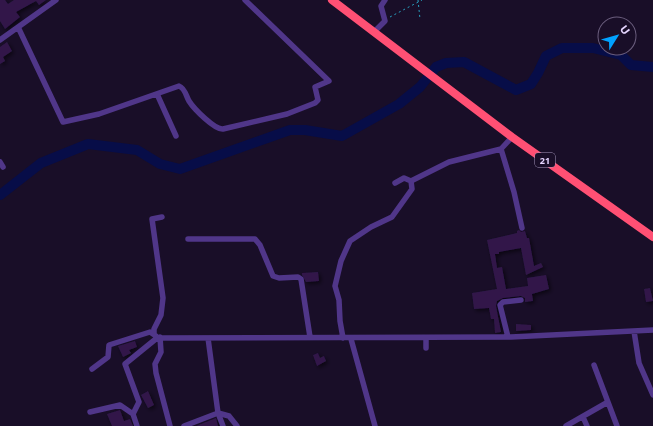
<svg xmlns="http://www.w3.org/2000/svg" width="653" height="426" font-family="'Open Sans',sans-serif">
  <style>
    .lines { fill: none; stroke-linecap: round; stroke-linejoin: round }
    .river { stroke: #070d48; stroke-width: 10 }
    .building { fill: #30194a; filter: url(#shadow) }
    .path { stroke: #28a0c0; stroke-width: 1; stroke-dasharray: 2 3; stroke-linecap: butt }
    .minor { stroke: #503689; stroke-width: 5.5 }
    .highway { stroke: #ff5074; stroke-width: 8 }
    .labels { text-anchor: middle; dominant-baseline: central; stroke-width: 4; stroke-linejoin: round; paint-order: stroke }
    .shield { fill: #190e28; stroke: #a899be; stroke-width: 1 }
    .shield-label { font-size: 9px; font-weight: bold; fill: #e5d5ff }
  </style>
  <defs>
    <filter id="shadow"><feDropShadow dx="2" dy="2" stdDeviation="2" flood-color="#0009"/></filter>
  </defs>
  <rect width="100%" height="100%" fill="#190e28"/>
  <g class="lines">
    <!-- river -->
    <path class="river" d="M0,195L41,163L88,144L137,150L160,164L180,169L290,130H305L342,136L399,104L420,87L436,67L446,63L464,62L516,90L531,84L538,73L546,56L562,48H593L621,55L631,65L653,67"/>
  </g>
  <!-- building -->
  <path class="building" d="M0,0H5L8,4L14,0H46L39,5L36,1L16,12L20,17L5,29L0,21Z
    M7,42L12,51L3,57L5,61L0,64V47Z
    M519,230L521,232L525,231L527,238H529L534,266L541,263L543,267L526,275L521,248L499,252V254H495L497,268L502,267L506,289L528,286L527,278L546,275L549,289L532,294L533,301L525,302V298L521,296L503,298L497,301L496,306L501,332L495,333L494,319H491L489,308L474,309L472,293L497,289L487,240L517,233V231Z
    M318,272L319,281L306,282L302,275V273Z
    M650,288L653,301L646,302L644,289Z
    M516,324L531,325V330L516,331Z
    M135,341L137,347L129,350L131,353L123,357L118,346Z
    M318,353L320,358L324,356L326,361L317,366L313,355Z
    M148,391L154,405L148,408L141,395Z
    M120,410L124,421L130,419L133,426H112L107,414Z
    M216,418L218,426H196Z"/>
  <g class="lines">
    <!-- path -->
    <path class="path" d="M418,0L420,19
      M390,17L422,0"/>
    <!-- minor -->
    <path class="minor" d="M18,27L63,122L99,114L179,86C185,88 186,96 189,101C194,109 215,130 223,129L287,114L315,103L318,100L315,87L329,81L245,0
      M374,32L385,21L381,6L385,0
      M0,40L56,0
      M157,94L176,136
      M501,149L514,192L522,228
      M0,162L3,167
      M395,183L404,178L411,181L449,162L501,149L512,137
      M188,239H255L260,245L273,276L279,278L298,277L301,279L310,337
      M634,331L639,363L653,395
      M154,334V329L161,315L163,298L152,219L162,217
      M160,337L161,352L155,364L156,373L170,426
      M508,337L500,305L503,302L521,300
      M343,338L340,321L339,300L335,286L341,261L350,241L371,227L392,217L412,189L411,181
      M351,339L375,426
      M426,339V348
      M594,365L617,426
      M92,369L108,357L109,345L150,332L156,336
      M90,412L120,405L133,414
      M583,417L587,426
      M137,426L133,414L139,402L125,364L157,338L511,337L653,330
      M184,426L218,413L208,338
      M223,426L218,413L229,416L237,426
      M566,426L608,402"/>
    <!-- highway -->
    <path class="highway" d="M332,0L512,137L653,237"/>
  </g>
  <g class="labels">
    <!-- shield labels -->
    <rect class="shield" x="535" y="153" width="20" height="14" rx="3"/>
    <g class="shield-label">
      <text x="545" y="160">21</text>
    </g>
  </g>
  <!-- north arrow -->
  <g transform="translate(617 36) rotate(53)"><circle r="19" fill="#190e28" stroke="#6b5e7e"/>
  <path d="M0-3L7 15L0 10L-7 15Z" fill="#01a1ff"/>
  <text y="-6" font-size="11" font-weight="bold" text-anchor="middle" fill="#e5d5ff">U</text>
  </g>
</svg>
